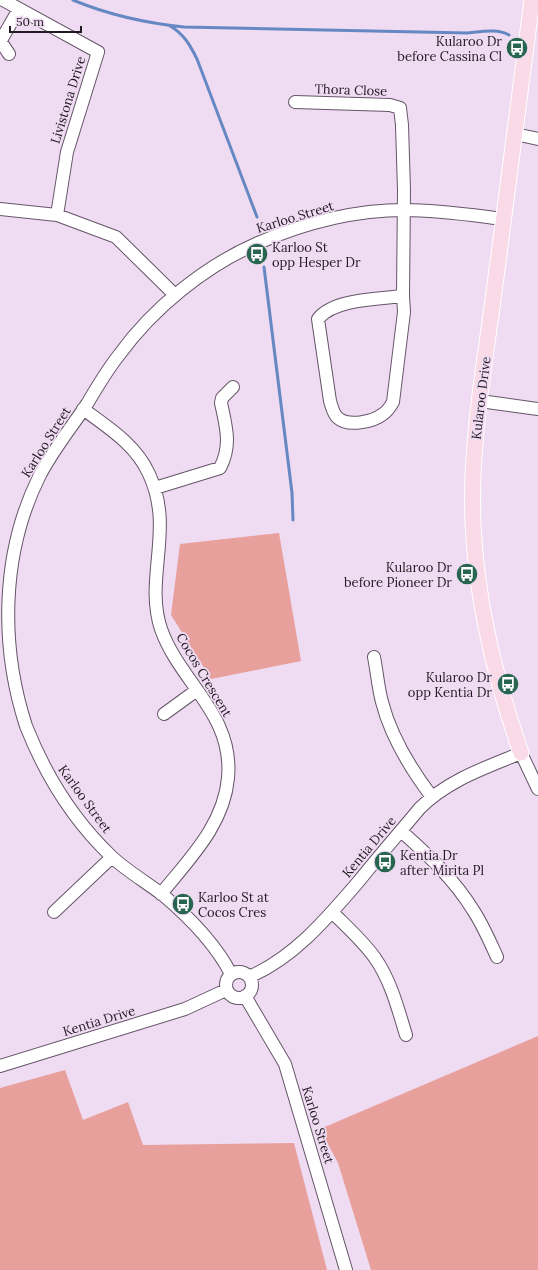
<svg xmlns="http://www.w3.org/2000/svg" width="538" height="1270" font-family="Lora,serif">
  <style>
    .green { fill: #e8a09c }
    .lines { fill: none; stroke-linecap: round; stroke-linejoin: round }
    .stream { stroke: #6688c2; stroke-width: 3 }
    .minor-casing { stroke: #655568; stroke-width: 14 }
    .major-casing { stroke: #fff; stroke-width: 17 }
    .minor { stroke: #fff; stroke-width: 12 }
    .major { stroke: #fadae7; stroke-width: 15 }
    .labels { text-anchor: middle; dominant-baseline: central; stroke-width: 3.5; stroke-linejoin: round; paint-order: stroke }
    .poi-label { font-size: 13px; fill: #201921; stroke: #efdbf2; text-anchor: end }
    .street-label { font-size: 13px; fill: #201921; stroke: #efdbf2 }
  </style>
  <rect width="100%" height="100%" fill="#efdbf2"/>
  <!-- green -->
  <path class="green" d="M279,533L301,661L211,679L171,615L180,544Z
    M538,1036V1270H371L338,1163L320,1129Z
    M65,1070L83,1120L128,1102L143,1145L294,1143L327,1270H0V1088Z"/>
  <g class="lines">
    <!-- stream -->
    <path class="stream" d="M73,0C109,15 146,23 184,27L467,33C479,32 498,28 509,35
      M170,26C184,34 190,45 197,59L257,217
      M264,267L292,493L293,520"/>
    <!-- minor casing -->
    <g class="minor-casing">
      <path id="minor" d="M3,0L98,52L67,152L57,215
        M0,42L19,9
        M1,42L9,54
        M295,102L390,105L400,108L402,125L404,190L403,296C379,299 333,299 318,319L330,401C332,407 333,414 338,418C348,427 373,422 383,414C388,411 390,407 393,402L404,312L403,296
        M515,134L538,139
        M0,209L57,215L116,237L175,295
        M480,401L538,409
        M83,409C109,428 136,445 149,474C175,529 144,578 161,629C180,683 234,714 228,778C224,825 189,859 161,894
        M155,488L220,468C232,445 226,427 221,403L222,398L233,387
        M374,657C377,672 378,687 382,702C391,737 410,768 432,797
        M164,714L197,690
        M401,831C428,855 454,879 473,910C483,925 490,942 497,957
        M54,912L112,857
        M332,912C347,927 363,941 375,958C391,981 398,1009 406,1035
        M226 985a13 13 0 1 1 26 0a13 13 0 1 1-26 0Z
        M231,974C215,943 189,917 163,895C146,882 127,871 112,857C74,821 45,774 26,726C0,646 1,554 39,477C52,451 71,428 87,404C97,387 107,370 119,355C153,308 205,266 258,243C304,223 355,210 405,210C438,210 471,215 504,219
        M249,977C295,957 327,918 359,881C379,856 400,832 420,808C448,780 485,768 521,753L538,789
        M245,996L285,1064L346,1270
        M0,1066L185,1009L226,990"/>
    </g>
    <!-- major casing -->
    <g class="major-casing">
      <path id="major" d="M521,753C495,678 476,601 473,522C470,447 483,374 493,300C506,200 519,100 532,0"/>
    </g>
    <!-- minor -->
    <use href="#minor" class="minor"/>
    <!-- major -->
    <use href="#major" class="major"/>
  </g>
  <!-- icons -->
  <defs>
    <g id="bus-disc" transform="scale(1.15)"><circle r="9.5" fill="#286551" stroke="#efdbf2"/><path d="M-5-6H5V4H4V6H2V4H-2V6H-4V4H-5ZM-3.5-4V0h7V-4ZM-3.5 1.2v1.5H-2V1.2ZM2 1.2v1.5H3.5V1.2Z" fill="#fff"/></g>
  </defs>
  <g fill-rule="evenodd">
    <use href="#bus-disc" x="517" y="48"/>
    <use href="#bus-disc" x="257" y="254"/>
    <use href="#bus-disc" x="467" y="574"/>
    <use href="#bus-disc" x="508" y="684"/>
    <use href="#bus-disc" x="385" y="862"/>
    <use href="#bus-disc" x="183" y="904"/>
  </g>
  <g class="labels">
    <!-- poi labels -->
    <g class="poi-label">
      <text x="502" y="41">Kularoo Dr<tspan x="502" dy="15">before Cassina Cl</tspan></text>
      <text x="272" y="247" text-anchor="start">Karloo St<tspan x="272" dy="15">opp Hesper Dr</tspan></text>
      <text x="452" y="567">Kularoo Dr<tspan x="452" dy="15">before Pioneer Dr</tspan></text>
      <text x="492" y="677">Kularoo Dr<tspan x="492" dy="15">opp Kentia Dr</tspan></text>
      <text x="400" y="855" text-anchor="start">Kentia Dr<tspan x="400" dy="15">after Mirita Pl</tspan></text>
      <text x="198" y="897" text-anchor="start">Karloo St at<tspan x="198" dy="15">Cocos Cres</tspan></text>
    </g>
    <!-- street labels -->
    <g class="street-label">
      <text transform="translate(351 90) rotate(2)">Thora Close</text>
      <text transform="translate(68 100) rotate(-73)">Livistona Drive</text>
      <text transform="translate(295 217) rotate(-17)">Karloo Street</text>
      <text transform="translate(481 398) rotate(-83)">Kularoo Drive</text>
      <text transform="translate(46 442) rotate(-58)">Karloo Street</text>
      <text transform="translate(204 675) rotate(59)">Cocos Crescent</text>
      <text transform="translate(85 799) rotate(54)">Karloo Street</text>
      <text transform="translate(369 847) rotate(-50)">Kentia Drive</text>
      <text transform="translate(99 1021) rotate(-17)">Kentia Drive</text>
      <text transform="translate(318 1125) rotate(73)">Karloo Street</text>
    </g>
  </g>
  <!-- scale -->
  <path d="M10 26v6h71v-6" fill="none" stroke="#201921" stroke-width="2"/>
  <text x="16" y="26" font-size="12" fill="#201921" stroke="#efdbf2" stroke-width="3" paint-order="stroke">50 m</text>
</svg>
